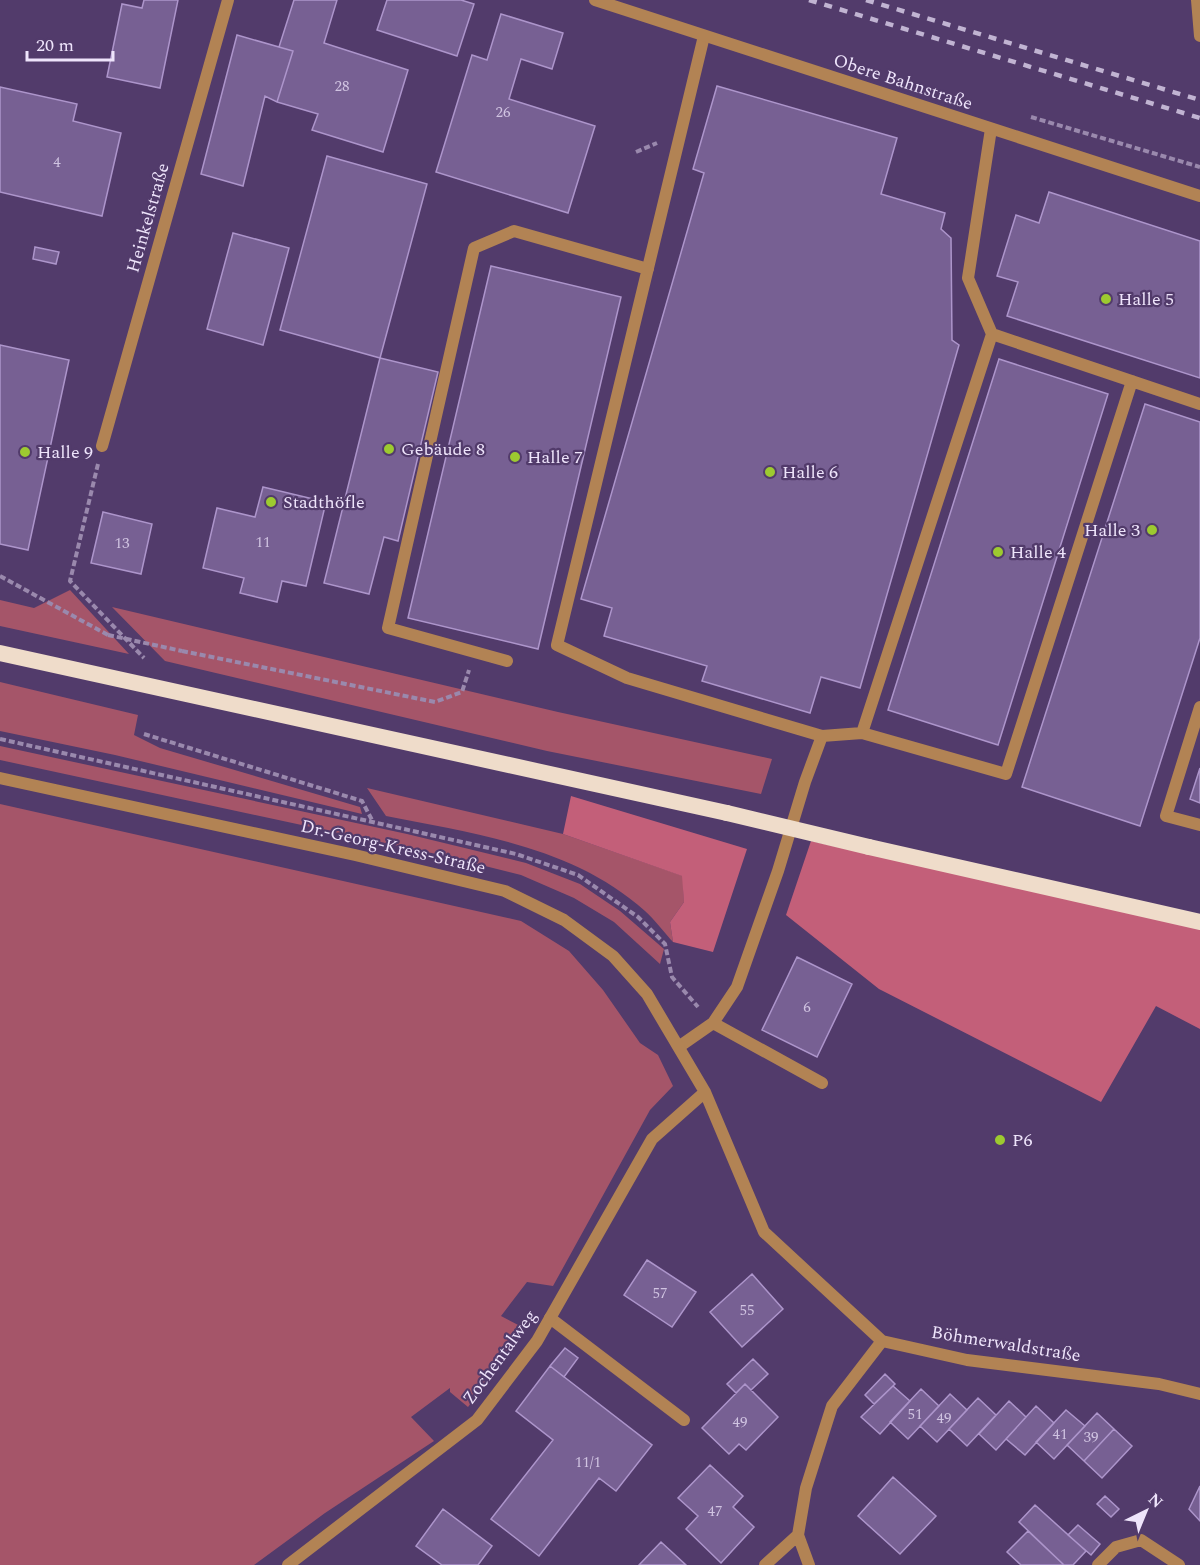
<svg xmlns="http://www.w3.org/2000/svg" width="1200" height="1565" font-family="Spectral,serif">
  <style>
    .green { fill: #a55569 }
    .forest { fill: #c35f79 }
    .building { fill: #776093; stroke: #ad95cb; stroke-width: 1.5 }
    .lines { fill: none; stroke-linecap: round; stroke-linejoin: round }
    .path { stroke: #9a89ad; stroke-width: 4; stroke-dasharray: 6 3; stroke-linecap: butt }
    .service { stroke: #b28354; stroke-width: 12 }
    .minor { stroke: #b28354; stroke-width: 12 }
    .tertiary { stroke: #b28354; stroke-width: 12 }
    .trunk { stroke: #efdcca; stroke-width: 16 }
    .rail { stroke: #c1b4d2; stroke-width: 4.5; stroke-dasharray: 8 8; stroke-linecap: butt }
    .path-bridge { stroke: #9a89ad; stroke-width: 4; stroke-dasharray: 6 3; stroke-linecap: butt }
    .trunk-bridge { stroke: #efdcca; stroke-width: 16 }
    .poi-dot { fill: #9dca30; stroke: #523b6b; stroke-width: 2 }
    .labels { text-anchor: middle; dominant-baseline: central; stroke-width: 4.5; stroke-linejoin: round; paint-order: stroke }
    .number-label { font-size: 15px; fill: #d0c3e1 }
    .street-label { font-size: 18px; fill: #eee4fb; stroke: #523b6b }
    .poi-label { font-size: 18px; fill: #eee4fb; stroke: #523b6b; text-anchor: start }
  </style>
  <rect width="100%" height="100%" fill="#523b6b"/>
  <!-- green -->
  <path class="green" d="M70,590L129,654L0,626V600L34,608Z
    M112,607L558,712L772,759L761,794L547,751L165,661Z
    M0,682L138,715L134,735L160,748L360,807L362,814L115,755L0,731Z
    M0,746L407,834L526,863L580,884L620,911L664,949L660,964L614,922L574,898L521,875L441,855L0,760Z
    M367,788L563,834L683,876L684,902L670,922L673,942C664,932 655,920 645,911C574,847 477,834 386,816Z
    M0,804L521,921L569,951L603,990L640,1043L658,1055L673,1086L650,1110L553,1286L527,1282L501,1316L524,1328L506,1357L468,1407L450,1392V1388L411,1417L434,1441L325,1513L254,1565H0Z"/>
  <!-- forest -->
  <path class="forest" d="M571,796L747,849L713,952L673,942L670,922L684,902L682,876L563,834Z
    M811,841L1200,928V1029L1156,1006L1101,1102L879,989L786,915Z"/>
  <!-- building -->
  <path class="building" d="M144,0H178L160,88L107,77L122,4L142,8Z
    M294,0H337L324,43L408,70L383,152L312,130L318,114L277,102L293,51L279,47Z
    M387,0H461L474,4L457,56L377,30Z
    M501,14L563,33L552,69L521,59L509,99L595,126L568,213L436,172L472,55L487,60Z
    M237,35L293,51L277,102L265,96L243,186L201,174Z
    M717,86L897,138L881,194L945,213L941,229L951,238L952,340L959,345L860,688L821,677L810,713L702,681L707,666L604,636L612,608L581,599L704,173L693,169Z
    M0,87L77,104L73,121L121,133L102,216L0,192Z
    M327,156L427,184L380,358L280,330Z
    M1049,192L1200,241V378L1007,316L1018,282L997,276L1016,215L1039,223Z
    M233,233L289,248L263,345L207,329Z
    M35,247L59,252L56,264L33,259Z
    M491,266L621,297L538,649L408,618Z
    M0,345L69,360L28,550L0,544Z
    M380,358L438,372L398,541L384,537L369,594L324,583Z
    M999,359L1108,394L998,745L888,710Z
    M1145,404L1200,422V638L1140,826L1022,787Z
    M263,487L326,502L306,586L282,581L277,602L240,593L244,578L203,568L217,508L255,517Z
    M103,512L152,524L141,574L91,563Z
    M1200,768V803L1190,799Z
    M797,957L852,984L817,1057L762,1030Z
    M647,1260L696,1292L672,1327L624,1295Z
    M752,1274L783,1309L742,1347L710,1312Z
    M565,1348L578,1358L564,1377L550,1366Z
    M753,1359L768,1374L751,1390L745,1384L736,1393L727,1384Z
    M550,1366L652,1445L616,1491L599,1478L539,1556L491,1519L553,1440L516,1411Z
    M885,1374L895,1384L874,1404L865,1395Z
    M745,1384L778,1417L746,1450L739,1444L729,1454L702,1428Z
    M893,1386L910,1401L880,1434L861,1417Z
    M921,1389L939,1406L908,1439L890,1422Z
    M950,1394L967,1410L937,1442L920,1426Z
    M978,1398L996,1415L967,1446L949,1429Z
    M1009,1401L1026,1417L996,1450L979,1434Z
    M1036,1406L1054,1423L1025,1455L1006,1439Z
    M1066,1410L1085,1426L1054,1459L1036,1442Z
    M1097,1413L1114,1429L1084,1461L1067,1445Z
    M1114,1429L1132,1446L1102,1478L1084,1461Z
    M710,1465L743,1496L733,1507L754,1527L721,1563L686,1529L698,1516L678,1498Z
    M893,1477L936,1516L900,1554L858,1516Z
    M1200,1486V1521L1189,1509Z
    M1105,1496L1119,1509L1111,1517L1097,1504Z
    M1035,1505L1086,1551L1073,1565H1064L1019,1522Z
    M443,1509L492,1546L478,1565H442L416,1546Z
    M1078,1525L1100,1544L1091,1555L1068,1535Z
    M1028,1531L1064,1565H1021L1007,1552Z
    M661,1542L686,1565H639Z"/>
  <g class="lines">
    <!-- path -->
    <path class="path" d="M1031,117L1200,167
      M636,152L657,143
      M98,464L70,581L144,658
      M0,576L108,635
      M182,651L435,702L462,692L469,670
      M144,734L362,801L373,822
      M0,739L516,854L578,875L638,917L665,944L672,977L698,1007"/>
    <!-- service -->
    <path class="service" d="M1197,0L1200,36
      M704,36L557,645L627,678L822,736
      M992,334L1200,404
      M507,661L388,628L474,248L514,231L648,269
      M1200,707L1166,816L1200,825
      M862,733L1006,774L1132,381
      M713,1023L737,987L778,871L805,782L822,736L862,733L992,334L968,278L991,129
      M680,1046L713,1023L822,1083
      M550,1318L684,1420"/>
    <!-- minor -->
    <path class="minor" d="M102,446L228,0
      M0,778L355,855L505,891L564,920L613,956L647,994L705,1092L764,1232L882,1341L967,1360L1159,1384L1200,1394
      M288,1565L477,1420L537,1341L652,1139L705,1092
      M765,1565L798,1535
      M809,1565L798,1535L806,1488L832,1406L882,1341
      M1098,1565L1116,1547L1141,1540L1179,1565"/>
    <!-- tertiary -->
    <path class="tertiary" d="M595,0L1200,196"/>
    <!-- trunk -->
    <path class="trunk" d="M0,653L727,813
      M869,847L1200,922"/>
    <!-- rail -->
    <path class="rail" d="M809,0L1200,118
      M866,0L1200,100"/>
    <!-- path-bridge -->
    <path class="path-bridge" d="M108,635L182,651"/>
    <!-- trunk-bridge -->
    <path class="trunk-bridge" d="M727,813L869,847"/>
  </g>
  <!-- markers -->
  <g class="poi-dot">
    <circle cx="1106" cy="299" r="6"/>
    <circle cx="389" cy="449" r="6"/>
    <circle cx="25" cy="452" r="6"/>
    <circle cx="515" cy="457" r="6"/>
    <circle cx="770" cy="472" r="6"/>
    <circle cx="271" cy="502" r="6"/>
    <circle cx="1152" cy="530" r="6"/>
    <circle cx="998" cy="552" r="6"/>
    <circle cx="1000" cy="1140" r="6"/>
  </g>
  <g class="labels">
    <!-- number labels -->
    <g class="number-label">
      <text x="342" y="86">28</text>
      <text x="503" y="112">26</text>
      <text x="57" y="162">4</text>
      <text x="263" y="542">11</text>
      <text x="122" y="543">13</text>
      <text x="807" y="1007">6</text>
      <text x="660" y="1293">57</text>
      <text x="747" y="1310">55</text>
      <text x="915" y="1414">51</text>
      <text x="944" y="1418">49</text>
      <text x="740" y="1422">49</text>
      <text x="1060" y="1434">41</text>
      <text x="1091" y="1437">39</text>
      <text x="588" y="1462">11/1</text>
      <text x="715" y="1511">47</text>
    </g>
    <!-- street labels -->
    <g class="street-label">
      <text transform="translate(903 82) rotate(18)">Obere Bahnstraße</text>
      <text transform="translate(148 218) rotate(-74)">Heinkelstraße</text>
      <text transform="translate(393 847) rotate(13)">Dr.-Georg-Kress-Straße</text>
      <text transform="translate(1006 1344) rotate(9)">Böhmerwaldstraße</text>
      <text transform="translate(500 1357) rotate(-54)">Zochentalweg</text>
    </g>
    <!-- poi labels -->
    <g class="poi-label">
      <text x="1118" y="299">Halle 5</text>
      <text x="401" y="449">Gebäude 8</text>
      <text x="37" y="452">Halle 9</text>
      <text x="527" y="457">Halle 7</text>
      <text x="782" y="472">Halle 6</text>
      <text x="283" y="502">Stadthöfle</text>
      <text x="1140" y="530" text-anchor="end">Halle 3</text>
      <text x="1010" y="552">Halle 4</text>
      <text x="1012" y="1140">P6</text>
    </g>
  </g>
  <!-- north arrow -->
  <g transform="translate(1146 1511) rotate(43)" stroke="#523b6b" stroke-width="4.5" paint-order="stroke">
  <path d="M0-4.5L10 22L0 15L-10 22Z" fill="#eee4fb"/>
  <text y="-9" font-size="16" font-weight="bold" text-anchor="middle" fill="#eee4fb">N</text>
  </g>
  <!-- scale -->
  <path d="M27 51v9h86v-9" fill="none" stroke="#eee4fb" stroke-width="3"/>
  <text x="36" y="51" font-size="18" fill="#eee4fb" stroke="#523b6b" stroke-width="4.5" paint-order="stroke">20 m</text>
</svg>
